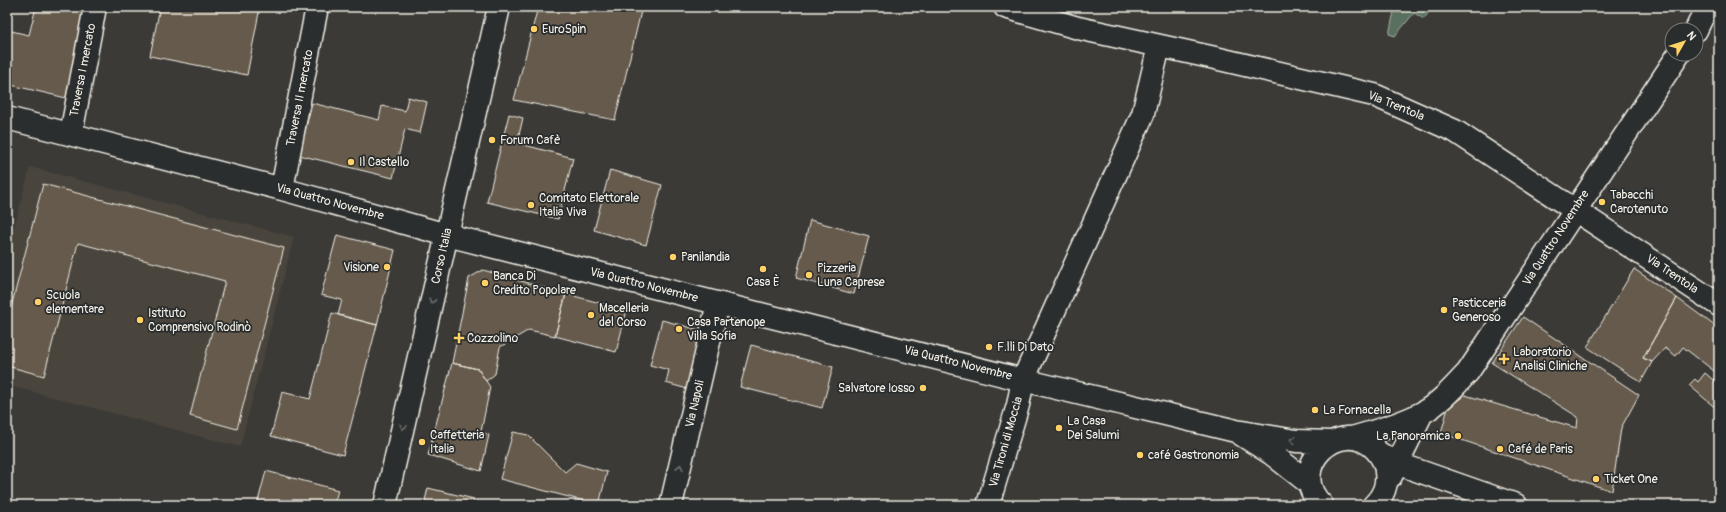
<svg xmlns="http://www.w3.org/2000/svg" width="1726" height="512" font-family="Pangolin,sans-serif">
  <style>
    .built { fill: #48443d }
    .green { fill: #59705d; stroke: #a6b0a2 }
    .building { fill: #655a4c; stroke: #f4f1e8 }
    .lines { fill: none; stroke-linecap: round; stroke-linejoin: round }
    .minor-casing { stroke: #f4f1e8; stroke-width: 25 }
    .minor { stroke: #2a2d2e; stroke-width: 22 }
    .oneway { stroke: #71726f }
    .poi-dot { fill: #ffd166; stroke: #2a2d2e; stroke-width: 1.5 }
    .labels { text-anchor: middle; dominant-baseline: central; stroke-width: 3.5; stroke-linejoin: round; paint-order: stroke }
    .poi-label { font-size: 12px; fill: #f4f1e8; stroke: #2a2d2e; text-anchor: start }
    .street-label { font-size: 12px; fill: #f4f1e8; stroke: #2a2d2e }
  </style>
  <rect width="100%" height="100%" fill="#3c3a37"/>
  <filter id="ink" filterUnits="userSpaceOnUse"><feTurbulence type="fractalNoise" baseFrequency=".025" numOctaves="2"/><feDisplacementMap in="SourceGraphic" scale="8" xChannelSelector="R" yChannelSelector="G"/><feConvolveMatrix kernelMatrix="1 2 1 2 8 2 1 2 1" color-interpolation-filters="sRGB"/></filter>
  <g filter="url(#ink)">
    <!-- built -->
    <path class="built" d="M30,167L294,237L240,447L7,385V254Z"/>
    <!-- green -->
    <path class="green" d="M1395,7H1432L1424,19L1414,13L1395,36L1389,34Z"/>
    <!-- building -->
    <path class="building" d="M36,7H86L66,98L7,84V30L29,35Z
      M160,7H260L247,75L150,56Z
      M538,7H642L615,120L514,100Z
      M408,97L427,102L420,133L405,129L393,178L299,155L312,103L379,120L382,106L405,111Z
      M509,114L523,118L517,143L573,158L558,219L487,202Z
      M610,170L662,185L646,245L594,230Z
      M43,184L284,248L237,429L190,416L225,281L78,243L44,376L7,366V323Z
      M810,220L869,236L854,294L796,278Z
      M337,235L395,250L377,325L338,315L342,300L321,295Z
      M1634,269L1677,298L1643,358L1652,362L1641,382L1587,347Z
      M483,270L566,294L555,336L529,330L500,347L495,374L486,381L478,369L452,363L469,278Z
      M566,294L627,310L616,352L555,336Z
      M1677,298L1719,329V385L1713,380L1718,374L1683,347L1676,356L1665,348L1652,362L1643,358Z
      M332,313L377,325L343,455L271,436L282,392L310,399Z
      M1523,317L1639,395L1621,428L1612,491L1441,433L1448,408L1465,395L1577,428L1578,417L1492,363Z
      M662,320L707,332L691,390L666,383L669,370L650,365Z
      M751,345L833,367L822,408L740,387Z
      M452,363L478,369L490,387L481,432L489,435L481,471L428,455Z
      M1705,373L1719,385V411L1689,385L1695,379L1698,382Z
      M513,432L528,435L565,472L576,463L607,472L599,505L500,479Z
      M266,471L338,490L334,505H257Z
      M428,488L474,499L473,505H424Z"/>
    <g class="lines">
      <!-- minor casing -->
      <g class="minor-casing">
        <path id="minor" d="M1005,7L1078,28L1215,58L1374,95L1455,131L1719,305
          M1696,30L1707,7
          M7,118L282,189L447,235L1023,380L1236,431L1296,441L1332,442
          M71,134L95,7
          M282,189L317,7
          M1242,435L1272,454L1310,484
          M1352,438C1375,431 1400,425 1422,413C1440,403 1454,387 1468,372L1679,54
          M1379,453L1396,463L1516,505
          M1391,476L1422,413
          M385,505L499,7
          M671,505L718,303
          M988,505L1018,405L1023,380L1143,114L1159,46
          M1322,505C1284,469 1340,413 1376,450C1381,456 1386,464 1386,472C1388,484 1383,497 1374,505"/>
      </g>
      <!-- minor -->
      <use href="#minor" class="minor"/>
    </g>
    <!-- one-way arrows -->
    <defs><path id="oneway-chevron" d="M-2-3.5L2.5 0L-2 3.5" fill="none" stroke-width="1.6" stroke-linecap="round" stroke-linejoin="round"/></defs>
    <g class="oneway">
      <use href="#oneway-chevron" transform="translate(432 301) rotate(103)"/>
      <use href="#oneway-chevron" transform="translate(403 427) rotate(103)"/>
      <use href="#oneway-chevron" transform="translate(1293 440) rotate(-173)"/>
      <use href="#oneway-chevron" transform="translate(680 467) rotate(-77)"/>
    </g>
  </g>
  <!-- markers -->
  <g class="poi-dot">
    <circle cx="534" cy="29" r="4"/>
    <circle cx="492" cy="140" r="4"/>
    <circle cx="351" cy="162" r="4"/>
    <circle cx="1602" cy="202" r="4"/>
    <circle cx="531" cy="205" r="4"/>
    <circle cx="673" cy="257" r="4"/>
    <circle cx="387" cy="267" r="4"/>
    <circle cx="763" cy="269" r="4"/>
    <circle cx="809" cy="275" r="4"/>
    <circle cx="485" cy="283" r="4"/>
    <circle cx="38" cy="302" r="4"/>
    <circle cx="1444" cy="310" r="4"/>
    <circle cx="591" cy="315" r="4"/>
    <circle cx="140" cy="320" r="4"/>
    <circle cx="679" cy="329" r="4"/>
    <path d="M457 332h4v4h4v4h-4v4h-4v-4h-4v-4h4z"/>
    <circle cx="989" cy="347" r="4"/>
    <path d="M1502 353h4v4h4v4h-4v4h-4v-4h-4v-4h4z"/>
    <circle cx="923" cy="388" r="4"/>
    <circle cx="1315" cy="410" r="4"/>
    <circle cx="1059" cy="428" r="4"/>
    <circle cx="1458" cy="436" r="4"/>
    <circle cx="422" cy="442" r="4"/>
    <circle cx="1500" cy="449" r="4"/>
    <circle cx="1140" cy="455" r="4"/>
    <circle cx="1596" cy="479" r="4"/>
  </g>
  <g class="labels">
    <!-- poi labels -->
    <g class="poi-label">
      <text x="542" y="29">EuroSpin</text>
      <text x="500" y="140">Forum Cafè</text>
      <text x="359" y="162">Il Castello</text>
      <text x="1610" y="195">Tabacchi<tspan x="1610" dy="14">Carotenuto</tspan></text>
      <text x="539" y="198">Comitato Elettorale<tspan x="539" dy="14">Italia Viva</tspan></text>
      <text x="681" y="257">Panilandia</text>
      <text x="379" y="267" text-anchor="end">Visione</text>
      <text x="817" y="268">Pizzeria<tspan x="817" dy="14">Luna Caprese</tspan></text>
      <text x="493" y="276">Banca Di<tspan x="493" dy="14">Credito Popolare</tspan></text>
      <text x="763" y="282" text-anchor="middle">Casa È</text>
      <text x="46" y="295">Scuola<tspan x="46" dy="14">elementare</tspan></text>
      <text x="1452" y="303">Pasticceria<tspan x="1452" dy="14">Generoso</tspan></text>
      <text x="599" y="308">Macelleria<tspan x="599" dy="14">del Corso</tspan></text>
      <text x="148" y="313">Istituto<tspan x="148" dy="14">Comprensivo Rodinò</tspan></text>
      <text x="687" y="322">Casa Partenope<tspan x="687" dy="14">Villa Sofia</tspan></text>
      <text x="467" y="338">Cozzolino</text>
      <text x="997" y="347">F.lli Di Dato</text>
      <text x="1513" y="352">Laboratorio<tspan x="1513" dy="14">Analisi Cliniche</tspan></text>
      <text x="915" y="388" text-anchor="end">Salvatore Iosso</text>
      <text x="1323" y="410">La Fornacella</text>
      <text x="1067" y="421">La Casa<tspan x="1067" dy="14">Dei Salumi</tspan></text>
      <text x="430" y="435">Caffetteria<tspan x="430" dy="14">Italia</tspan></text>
      <text x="1450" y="436" text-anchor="end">La Panoramica</text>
      <text x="1508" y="449">Café de Paris</text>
      <text x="1148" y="455">café Gastronomia</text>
      <text x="1604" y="479">Ticket One</text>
    </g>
    <!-- street labels -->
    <g class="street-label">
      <text transform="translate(83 70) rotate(-79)">Traversa I mercato</text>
      <text transform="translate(300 98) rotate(-79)">Traversa II mercato</text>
      <text transform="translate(1396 106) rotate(22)">Via Trentola</text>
      <text transform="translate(330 202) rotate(15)">Via Quattro Novembre</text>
      <text transform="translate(1556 238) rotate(-57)">Via Quattro Novembre</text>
      <text transform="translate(442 256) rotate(-77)">Corso Italia</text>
      <text transform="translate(1672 274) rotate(34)">Via Trentola</text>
      <text transform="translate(644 285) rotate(14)">Via Quattro Novembre</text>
      <text transform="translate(958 363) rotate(14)">Via Quattro Novembre</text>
      <text transform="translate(695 404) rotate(-77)">Via Napoli</text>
      <text transform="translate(1006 442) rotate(-74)">Via Tironi di Moccia</text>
    </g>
  </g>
  <!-- margin -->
  <rect width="1726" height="512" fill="none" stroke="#2a2d2e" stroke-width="24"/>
  <rect x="12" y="12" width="1702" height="488" fill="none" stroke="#f4f1e8" stroke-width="1.5" filter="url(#ink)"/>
  <!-- north arrow -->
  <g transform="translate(1684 42) rotate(51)"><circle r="19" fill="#2a2d2e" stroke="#7b7b78"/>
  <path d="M0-3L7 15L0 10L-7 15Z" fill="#ffd166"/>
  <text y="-6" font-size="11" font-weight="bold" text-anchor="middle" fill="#f4f1e8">N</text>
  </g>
</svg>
